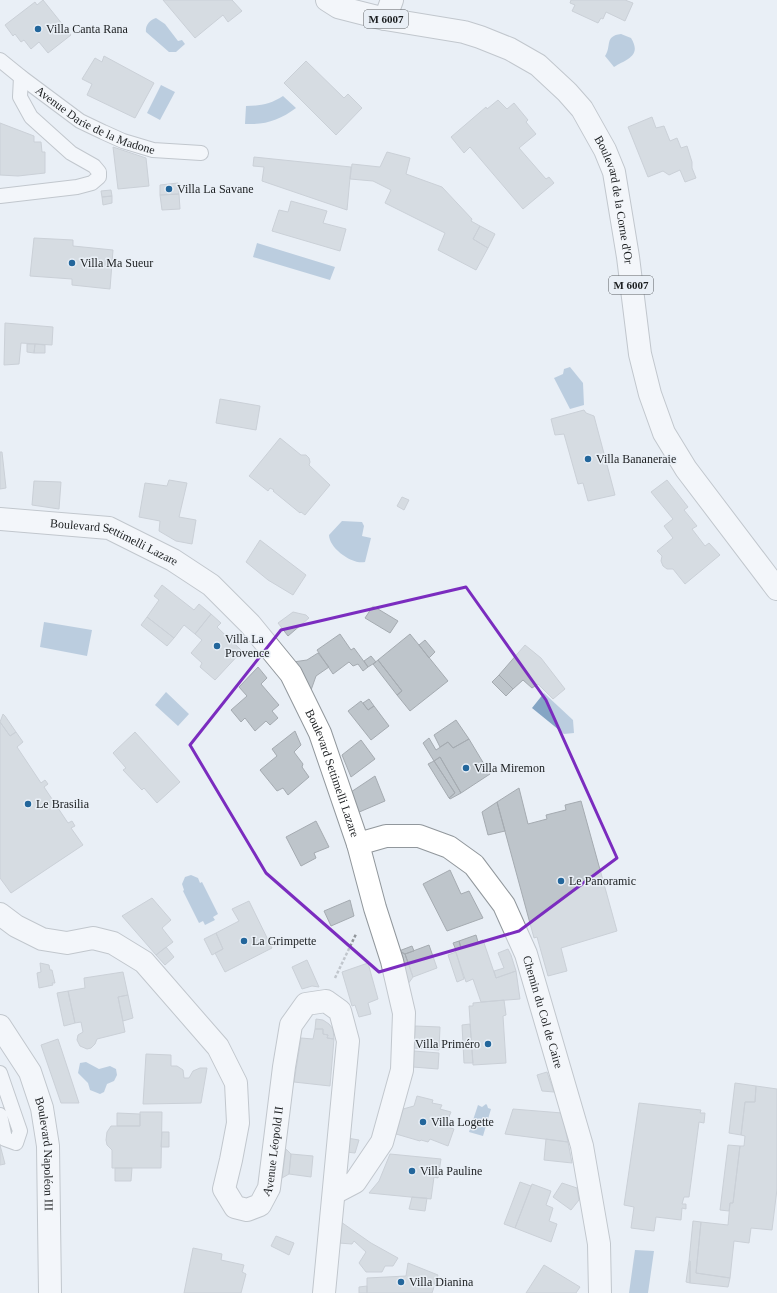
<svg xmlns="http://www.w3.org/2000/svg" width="777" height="1293" font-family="Georgia,serif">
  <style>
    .water { fill: #84a5c4 }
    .building { fill: #bec5cb; stroke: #a5abb1 }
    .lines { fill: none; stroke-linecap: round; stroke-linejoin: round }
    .service-casing { stroke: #91979c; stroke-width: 16 }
    .minor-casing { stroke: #91979c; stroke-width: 24 }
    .tertiary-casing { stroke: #91979c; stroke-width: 24 }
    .secondary-casing { stroke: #91979c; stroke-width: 24 }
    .primary-casing { stroke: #91979c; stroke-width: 24 }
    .path { stroke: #91969b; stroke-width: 2.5; stroke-dasharray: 3 2; stroke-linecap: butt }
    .service { stroke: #fff; stroke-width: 14 }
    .minor { stroke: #fff; stroke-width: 22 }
    .tertiary { stroke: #fff; stroke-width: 22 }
    .secondary { stroke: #fff; stroke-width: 22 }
    .primary { stroke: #fff; stroke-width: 22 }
    .marked { fill: none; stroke: #7b2cbf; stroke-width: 3; stroke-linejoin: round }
    .poi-dot { fill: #23669b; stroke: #e9eff6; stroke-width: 1.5 }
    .labels { text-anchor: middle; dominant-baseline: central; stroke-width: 3; stroke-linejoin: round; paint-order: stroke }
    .shield { fill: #e9eff6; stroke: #595d60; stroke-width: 1 }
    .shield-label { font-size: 11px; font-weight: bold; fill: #1b1e20 }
    .poi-label { font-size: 12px; fill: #1b1e20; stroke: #e9eff6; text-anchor: start }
    .street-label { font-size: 12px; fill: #1b1e20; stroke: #e9eff6 }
  </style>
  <rect width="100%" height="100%" fill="#e9eff6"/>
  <!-- water -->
  <path class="water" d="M156,18L165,24L178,41L182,40L185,44L176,52H169L146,32C145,25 150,20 156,18Z
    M621,34L631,38C642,56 627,59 614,67L605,56C612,46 604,36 621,34Z
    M161,85L175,92L160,120L147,113Z
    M283,96L296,108C280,120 265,125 245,124L246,106C260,106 271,104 283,96Z
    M257,243L335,267L330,280L253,257Z
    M570,367L583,383L584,405L570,409L554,378L563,374L564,369Z
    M342,521L362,522L364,526L362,536L371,538L365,562C352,565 329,548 329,535Z
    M44,622L92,630L87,656L40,647Z
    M166,692L189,714L178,726L155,705Z
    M544,693L573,720L574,733L564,734L532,708Z
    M191,875L198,878L200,883L202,882L218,914L213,917L215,920L205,925L203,921L199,923L183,891L184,890L182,884L185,877Z
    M86,1062L99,1069L110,1066L116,1069L117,1075L114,1081L107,1084L104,1092L100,1094L90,1090L88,1083L78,1073L80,1063Z
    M486,1104L487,1105L488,1108L491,1109L483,1136L469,1132L478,1105L482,1107Z
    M635,1250L654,1251L648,1293H629Z"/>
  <!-- building -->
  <path class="building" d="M43,0L71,35L48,53L39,42L31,49L24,40L21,42L15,34L13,36L5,25L35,2L37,5Z
    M163,0H232L242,11L228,22L223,15L195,38Z
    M571,0H625L633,3L625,21L606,12L603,19L601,18L598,23L572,11L575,5L570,3Z
    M104,56L154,83L135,118L87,95L92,84L82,79L95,58L102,62Z
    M306,61L344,98L348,94L362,108L336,135L284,83Z
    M498,100L507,109L514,103L528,120L526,122L536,134L519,148L546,179L549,177L554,183L523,209L470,147L464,153L451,137L486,107L487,109Z
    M652,117L656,128L664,126L670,141L677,138L681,148L687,146L692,162V168L696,178L685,182L680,170L669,175L663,171L648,177L628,127Z
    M0,123L34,136V142H41L42,152H45V173L18,176L0,175Z
    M113,147L146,158L149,186L118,189Z
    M387,152L410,158L406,174L442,187L472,219L471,221L480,226L473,239L488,248L476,270L438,250L445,233L385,203L391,190L373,181L350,179L352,164L380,167Z
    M254,157L351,167L347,210L262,181L264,167L253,166Z
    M178,183L179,194L160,195V185Z
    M111,190L112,196L102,197L101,191Z
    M179,194L180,209L162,210L160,195Z
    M112,196V203L103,205L102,197Z
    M291,201L327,211L323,223L346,229L340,251L272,231L279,210L288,212Z
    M480,226L495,234L488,248L473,239Z
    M34,238L73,240V246L113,250L110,289L72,285V279L30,276Z
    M5,323L53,327L52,345L21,343L19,364L4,365Z
    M27,344H35L34,353L27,352Z
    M35,344L45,345V353H34Z
    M220,399L260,406L256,430L216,423Z
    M584,410L586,413L594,416L615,495L588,501L583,483L578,484L564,434L555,435L551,419Z
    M280,438L301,455H306L309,458L310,462L309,465L330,485L305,515L301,512L300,513L273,491L274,490L270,488L268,491L249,476Z
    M0,452H2L6,488L0,489Z
    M169,480L187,483L179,517L196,520L192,544L176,541L159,531L160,521L139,517L145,483L167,486Z
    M667,480L688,507L684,510L697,526L692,529L705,546L709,543L720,555L685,584L673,569H667L663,566L661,561L662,556L657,551L673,538L664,526L673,519L651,492Z
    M34,481L61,482L59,509L32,505Z
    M402,497L409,500L404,510L397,506Z
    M260,540L306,575L293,595L268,580L246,562Z
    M162,585L194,610L199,604L211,614L195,634L184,625L174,638L147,617L159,600L154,596Z
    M373,606L398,621L390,633L365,618Z
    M293,612L306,615L309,618L288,636L278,623Z
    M211,614L221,623L217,627L242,651L215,680L200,667L202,663L191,653L202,640L195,634Z
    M147,617L174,638L167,646L141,625Z
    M340,634L351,650L354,648L368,667L363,671L358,664L353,666L349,662L333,674L317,650Z
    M410,634L448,681L410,711L397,695L402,691L378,660Z
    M425,640L435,652L429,658L419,645Z
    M525,645L541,658L565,689L553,699L538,684L532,688L523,680L513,689L499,675Z
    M318,653L329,667L316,676L310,693L293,662L307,660Z
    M371,656L376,662L368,667L364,661Z
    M378,660L402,691L397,695L373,664Z
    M258,667L267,678L261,684L279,705L272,711L278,718L270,725L266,721L255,731L245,718L241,722L231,710L247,696L239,687Z
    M499,675L513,689L506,696L492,682Z
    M369,699L374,706L368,710L363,703Z
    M361,701L368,710L374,706L389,726L371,740L348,711Z
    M3,714L5,716L16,732L10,736L0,722Z
    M456,720L469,739L453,748L448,742L440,747L434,735Z
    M0,722L10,736L16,732L23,742L17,747L41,783L45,780L48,784L44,787L68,823L72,821L75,826L71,828L83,845L11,893L0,878Z
    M295,731L301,745L294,752L303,764L302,767L309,777L288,795L283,788L277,791L260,770L277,756L272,749Z
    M135,732L180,782L157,803L144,788L142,790L123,770L126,768L113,753Z
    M429,738L436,750L448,742L453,748L469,739L490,774L461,793L440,757L434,761L423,743Z
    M361,740L375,759L351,777L342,755Z
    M440,757L461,793L450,799L449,798L455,793L434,761Z
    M434,761L455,793L449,798L428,764Z
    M375,776L385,801L357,813L351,792Z
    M519,788L528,824L547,819L546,815L566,810L565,805L581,801L617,931L561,948L567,971L548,976L537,937L534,938L497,802Z
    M497,802L505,831L488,835L482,812Z
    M316,821L329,847L314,853L316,858L301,866L286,837Z
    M450,870L461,894L469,891L483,918L447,931L423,884Z
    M152,898L171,920L162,928L173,942L156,955L122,916Z
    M350,900L354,916L331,926L324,911Z
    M249,901L272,948L225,972L215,953L223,949L216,933L239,921L232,909Z
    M216,933L223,949L212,955L204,939Z
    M476,935L478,942L483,940L496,978L516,971L520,999L481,1002L473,979L466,982L455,950L461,948L459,941Z
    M459,941L461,948L456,950L453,943Z
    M429,945L437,968L413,977L405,954Z
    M412,946L414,951L405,954L399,951Z
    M166,947L174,957L165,965L156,955Z
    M508,949L511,955L516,971L496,978L494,971L504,968L498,953Z
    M399,951L405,954L413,977L408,984Z
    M456,952L464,979L457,982L448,955Z
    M307,960L319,987L312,986L302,989L292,967Z
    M40,963L49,965L50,970H52L55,983H52L53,985L39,988L37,973L41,972Z
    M368,963L378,999L368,1003L371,1014L359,1017L355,1005L352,1006L342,972Z
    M123,972L128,995L118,997L125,1032L97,1039L95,1044L91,1048L87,1049L80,1046L77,1040L78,1035L83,1032L81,1022L75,1023L68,991L85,988L84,978Z
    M68,991L75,1023L64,1026L57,993Z
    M128,995L133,1018L123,1021L118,997Z
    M504,1000L506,1015L503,1016L506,1063L473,1065L469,1006H473V1003Z
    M316,1019L323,1020L329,1024L333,1029L334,1039L327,1038L328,1035L323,1034V1029H315Z
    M470,1024L473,1063H464L462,1025Z
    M415,1026L440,1027L439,1050L414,1048Z
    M315,1029H323V1034L328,1035L327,1038L334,1039L330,1086L294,1082L301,1038L313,1039Z
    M58,1039L79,1103H61L41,1045Z
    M414,1051L439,1053L438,1069L413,1067Z
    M146,1054L171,1055V1066H177L183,1070L184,1078H189L193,1071L200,1068H207L201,1103L143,1104Z
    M547,1072L554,1092L542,1091L537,1075Z
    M735,1083L756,1086L755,1102H745L741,1135L729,1133Z
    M756,1086L777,1089V1189L772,1230L751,1228L749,1243L734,1241L730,1278L696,1273L701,1222L728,1225L730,1203H733L740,1146H744L745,1136L741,1135L745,1102H755Z
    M417,1096L433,1100L432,1103L442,1105L440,1109L451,1112L445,1126L454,1129L448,1146L430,1139L428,1142L421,1140L420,1141L396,1134L403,1109L414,1106Z
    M639,1103L701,1110L700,1113H705L704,1123L699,1122L689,1197H684L682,1204H686V1209L682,1208L681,1220L656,1217L654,1231L631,1228L634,1207L624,1205Z
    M513,1109L562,1113L568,1142L505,1134Z
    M140,1112H162L161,1168H112V1150L107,1145L106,1140L107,1132L111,1126H140Z
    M117,1113L140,1114V1126H117Z
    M162,1132H169V1147H161Z
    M347,1138L359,1140L355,1153L346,1152Z
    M546,1139L568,1142L572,1163L544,1160Z
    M0,1145L5,1164L0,1165Z
    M728,1145L740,1146L733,1203H730L729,1211L720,1210Z
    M286,1149L291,1154L289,1174L282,1178Z
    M291,1154L313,1156L311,1177L289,1174Z
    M390,1154L441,1159L438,1178L434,1177L431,1199L369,1193L379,1181Z
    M115,1168H132L131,1181H115Z
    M520,1182L531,1186L515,1228L504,1224Z
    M562,1183L577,1188L579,1200L571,1210L553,1197Z
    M532,1184L551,1191L546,1205L553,1208L549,1221L557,1224L551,1242L515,1228Z
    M412,1197L427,1198L425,1211L409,1209Z
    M693,1221L701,1222L696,1273L730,1278L728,1287L690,1283V1261H689Z
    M341,1222L371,1243L398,1258L393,1266H385L382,1272H366L359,1263L366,1252L354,1241L352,1244L339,1243Z
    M276,1236L294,1243L289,1255L271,1246Z
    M193,1248L222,1254L221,1260L244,1265L242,1272L246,1274L241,1293H184Z
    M689,1261H690V1283L686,1282Z
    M408,1263L438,1275L432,1293H367V1278L406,1276Z
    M544,1265L580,1287L576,1293H526Z
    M367,1286V1293H359V1287Z"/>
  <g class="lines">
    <!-- service casing -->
    <g class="service-casing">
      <g id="service">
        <path id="s1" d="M0,60L21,77L80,121L103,132L123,141L153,150L201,153"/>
        <path d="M0,196L77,187L92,183L99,177V172L94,166L71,153L31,117L20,97L21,77"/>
        <path d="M0,1073L20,1131L16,1143L5,1139L0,1115"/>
      </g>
    </g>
    <!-- minor casing -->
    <g class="minor-casing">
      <g id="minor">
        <path d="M385,19L392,0"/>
        <path id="s2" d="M0,519L109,528L173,560L211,585L250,624L291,674L320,733L358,844L375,908L392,961L404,1013L402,1070L382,1142L355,1182L334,1193"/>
        <path id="s3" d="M358,844L386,836H419L449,847L474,865L504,905L526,954L582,1146L599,1244L600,1293"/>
      </g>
    </g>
    <!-- tertiary casing -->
    <g class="tertiary-casing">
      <g id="tertiary">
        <path id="s4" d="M0,914L16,926L42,939L67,943L93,938L113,943L144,962L218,1047L236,1083L238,1123L231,1160L224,1189L235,1207L247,1210L260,1205L269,1188L284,1067L291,1025L306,1004L326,1001L340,1011L348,1041L324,1293"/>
      </g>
    </g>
    <!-- secondary casing -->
    <g class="secondary-casing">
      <g id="secondary">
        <path id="s5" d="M0,1026L30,1072L42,1108L48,1146L50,1293"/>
      </g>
    </g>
    <!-- primary casing -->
    <g class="primary-casing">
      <g id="primary">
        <path id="s6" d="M327,0L338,7L385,19L464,32L480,37L510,49L538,65L567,92L582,109L605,150L614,172L628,257L640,354L650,394L664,433L686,469L777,589"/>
      </g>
    </g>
    <!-- path -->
    <path class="path" d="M335,978L356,934"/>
    <!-- service -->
    <use href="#service" class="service"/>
    <!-- minor -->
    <use href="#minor" class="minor"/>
    <!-- tertiary -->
    <use href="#tertiary" class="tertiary"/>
    <!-- secondary -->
    <use href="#secondary" class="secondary"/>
    <!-- primary -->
    <use href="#primary" class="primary"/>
  </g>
  <!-- marked area -->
  <path d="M0 0H777V1293H0ZM466,587L546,700L617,858L519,931L379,972L266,873L190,745L281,630Z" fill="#e9eff6" fill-opacity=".55" fill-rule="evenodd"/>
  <path class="marked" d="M466,587L546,700L617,858L519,931L379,972L266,873L190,745L281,630Z"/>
  <!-- markers -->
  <g class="poi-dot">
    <circle cx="38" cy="29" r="4"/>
    <circle cx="169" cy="189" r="4"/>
    <circle cx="72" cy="263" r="4"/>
    <circle cx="588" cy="459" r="4"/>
    <circle cx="217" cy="646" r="4"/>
    <circle cx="466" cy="768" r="4"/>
    <circle cx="28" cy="804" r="4"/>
    <circle cx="561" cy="881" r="4"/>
    <circle cx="244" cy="941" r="4"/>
    <circle cx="488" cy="1044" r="4"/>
    <circle cx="423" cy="1122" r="4"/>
    <circle cx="412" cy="1171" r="4"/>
    <circle cx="401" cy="1282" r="4"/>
  </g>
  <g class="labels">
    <!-- shield labels -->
    <g class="shield">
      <rect x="364" y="10" width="44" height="18" rx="3"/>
      <rect x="609" y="276" width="44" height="18" rx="3"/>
    </g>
    <g class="shield-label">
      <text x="386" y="19">M 6007</text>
      <text x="631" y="285">M 6007</text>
    </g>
    <!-- poi labels -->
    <g class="poi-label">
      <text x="46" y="29">Villa Canta Rana</text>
      <text x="177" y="189">Villa La Savane</text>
      <text x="80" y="263">Villa Ma Sueur</text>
      <text x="596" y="459">Villa Bananeraie</text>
      <text x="225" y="639">Villa La<tspan x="225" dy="14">Provence</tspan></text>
      <text x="474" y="768">Villa Miremon</text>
      <text x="36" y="804">Le Brasilia</text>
      <text x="569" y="881">Le Panoramic</text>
      <text x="252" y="941">La Grimpette</text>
      <text x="480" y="1044" text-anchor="end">Villa Priméro</text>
      <text x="431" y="1122">Villa Logette</text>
      <text x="420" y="1171">Villa Pauline</text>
      <text x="409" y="1282">Villa Dianina</text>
    </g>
    <!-- street labels -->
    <g class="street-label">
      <text stroke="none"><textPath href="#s1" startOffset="114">Avenue Darie de la Madone</textPath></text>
      <text stroke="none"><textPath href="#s6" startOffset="383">Boulevard de la Corne d'Or</textPath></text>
      <text stroke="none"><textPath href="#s2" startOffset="118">Boulevard Settimelli Lazare</textPath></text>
      <text stroke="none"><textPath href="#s2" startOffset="454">Boulevard Settimelli Lazare</textPath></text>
      <text stroke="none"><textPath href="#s3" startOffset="289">Chemin du Col de Caire</textPath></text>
      <text stroke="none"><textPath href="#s4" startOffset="522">Avenue Léopold II</textPath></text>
      <text stroke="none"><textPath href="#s5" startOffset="139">Boulevard Napoléon III</textPath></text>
    </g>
  </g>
</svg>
